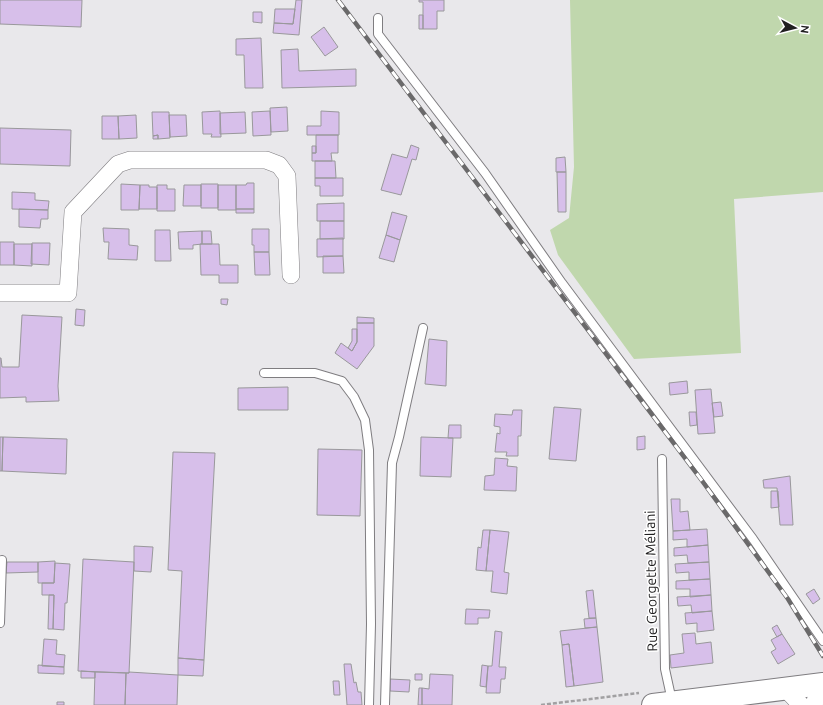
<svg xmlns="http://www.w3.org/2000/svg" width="823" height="705" font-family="Ubuntu,sans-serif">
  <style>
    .green { fill: #c0d7ad }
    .building { fill: #d7bfea; stroke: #99989b }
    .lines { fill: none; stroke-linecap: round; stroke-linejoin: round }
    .service-casing { stroke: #7f7d80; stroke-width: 10 }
    .minor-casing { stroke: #7f7d80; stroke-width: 18 }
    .secondary-casing { stroke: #7f7d80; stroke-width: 24 }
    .path { stroke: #a1a0a2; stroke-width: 2.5; stroke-dasharray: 4 2; stroke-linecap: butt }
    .service { stroke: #fff; stroke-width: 8 }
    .minor { stroke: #fff; stroke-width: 17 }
    .secondary { stroke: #fff; stroke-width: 22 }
    .rail-casing { stroke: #6a696a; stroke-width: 4.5 }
    .rail { stroke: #fff; stroke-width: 3; stroke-dasharray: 9; stroke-linecap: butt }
    .labels { text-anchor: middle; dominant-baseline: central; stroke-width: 3; stroke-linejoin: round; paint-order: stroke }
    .street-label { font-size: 14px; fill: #201f20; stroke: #fff }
  </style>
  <rect width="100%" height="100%" fill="#e9e8eb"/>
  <!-- green -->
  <path class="green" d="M570,0H823V192L734,199L741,353L634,359L558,255L550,230L569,218L574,167Z"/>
  <!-- building -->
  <path class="building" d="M0,0H82L81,27L0,24Z
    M296,0H302L299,35L273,33L274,23L293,24Z
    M419,0H444V11H437V29H423V2H419Z
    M275,9H295L293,24L274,23Z
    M253,12H262V23L253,22Z
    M419,15H423V29H419Z
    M324,27L338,47L325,56L311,37Z
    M261,38L263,88H245L244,55H236V39Z
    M298,49L299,71L356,69V86L282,88L281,50Z
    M287,107L288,131L271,132L270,108Z
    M220,111L221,137H211L212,134H203L202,112Z
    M270,111L271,135L253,136L252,112Z
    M321,111L339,112V135H307V126H321Z
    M152,112H169L170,138L158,139V135L153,136Z
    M245,112L246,133L220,134V113Z
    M136,115L137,138L119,139L118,116Z
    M169,115H186L187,136L170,137Z
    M102,116H118L119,139H102Z
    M0,128L71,130L70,166L0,164Z
    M158,135V139H153V136Z
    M316,135H338V153H331L332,161H312V153H316Z
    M411,145L419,148L416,160L412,159L401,195L381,190L392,154L407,158Z
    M312,146H316V153H312Z
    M565,157L566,172H556V158Z
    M315,161H335L336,178H315Z
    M557,172H566V212H558Z
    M315,178H343V196H320V186H315Z
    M247,183H254V209H236V185H246Z
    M121,184L140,185L139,210H121Z
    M201,184H218V208H201Z
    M140,185H149V187H157V209H139Z
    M157,185H167V189H175V211H157Z
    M184,185H201V206H183Z
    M218,185H236V210H218Z
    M12,192L35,193V200L49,201L48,210L12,209Z
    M344,203V221H317V204Z
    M19,209L48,210V219H41L40,228L19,227Z
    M236,209H254V213H236Z
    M392,212L407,216L400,240L386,235Z
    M320,221H344V239H320Z
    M103,228L129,229V245L138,246L137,260L108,259L109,242H104Z
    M252,229H269V252H254V245H252Z
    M155,230H170L171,261H155Z
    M202,231V244L193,245V249H179L178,232Z
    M202,231H211L212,244H202Z
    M386,235L400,240L394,262L379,258Z
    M343,238V256L317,257V239Z
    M0,242H14V265H0Z
    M32,243H50L49,265L31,264Z
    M14,244H32V266L14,265Z
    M200,244H219L220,265H238V283H219V275H201Z
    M254,252H269L270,275H255Z
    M323,256H343L344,273H323Z
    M221,299H228L227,305L221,304Z
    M76,309L85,310L84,326L75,325Z
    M22,315L62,317L58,386L59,401L26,402V397L0,398V358H1L2,367H19Z
    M357,317L374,318V323H357Z
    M357,323H374V346L357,369L335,353L341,343L352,351L357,342Z
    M352,329H357V342L352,351L348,348L352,341Z
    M429,339L447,341L446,386L425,384Z
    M687,381L688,393L670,395L669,383Z
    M288,387V410H238V388Z
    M711,389L715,433L698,434L695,390Z
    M721,402L723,416L714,417L712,403Z
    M554,407L581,409L576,461L549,459Z
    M513,410H522L521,436H518V456H506L507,452H495L497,433L500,434V427L494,426L495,414L512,415Z
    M689,412H696L697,425L690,426Z
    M449,425H461V438H448Z
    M645,436V449L637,450V437Z
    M0,437H3L2,471H0Z
    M3,437L67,439L66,474L2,471Z
    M421,437L453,438L451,477L420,476Z
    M318,449L362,450L360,516L317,515Z
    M173,452L215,453L204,660L178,658L182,571L168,570Z
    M495,458L508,459L507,466L517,467L516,491L484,490L485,476L494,475Z
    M790,476L793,525H780L777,488H764L763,480Z
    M771,491H778L779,507L771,508Z
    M671,499H680V512L688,511L690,530L673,531Z
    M707,529L708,545L687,547V539L673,540V531Z
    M483,530H490L486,571L476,570L478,547L481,548Z
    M490,530L509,532L504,572L509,573L507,594L491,592L493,571H486Z
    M708,545L709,562L688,563L687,555L674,556V548Z
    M134,546L153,547L151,572L134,571Z
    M83,559L134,562L129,673L78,671Z
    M55,561L54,583H38V562Z
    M7,562H38V572L6,573Z
    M709,562L710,579L689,580V572L676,573L675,564Z
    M55,563L70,564L67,603H65L64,630L53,629L54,595H42V583H54Z
    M710,579L711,595L690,597V589H676V581Z
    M814,589L820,599L813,604L806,594Z
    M593,590L596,618H589L586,591Z
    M49,595H54L53,629H48Z
    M711,595L712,611L692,613L691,605L678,606L677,597Z
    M466,609L490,610L489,618H478V624H465Z
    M712,611L714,630L697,632V623L686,624L685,613Z
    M596,618L597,627L585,628L584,619Z
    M777,625L782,634L777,637L772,628Z
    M597,627L603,682L574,686L569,644L562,645L560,631Z
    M495,631L502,632L499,667H506L505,679H501L500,693H486L488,666H492Z
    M695,633L696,644L711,642L713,663L671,668L670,655L684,653L682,634Z
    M782,634L795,654L778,664L771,652L776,649L771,640Z
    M44,639L57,640L56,654L65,655L64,667L42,666Z
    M569,644L574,686L566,687L562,645Z
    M178,658L204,660L203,676L178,675Z
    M344,664H351L354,683L356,682L358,692H361L362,705H347Z
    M38,665L64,667V674L38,673Z
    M482,665L488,666L486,687L480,686Z
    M81,671L95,672V678H81Z
    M95,672L126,673L125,705H94Z
    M129,672L178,675L177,705H125L126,673H129Z
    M415,674H422V680H415Z
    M430,674L453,675L452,705H422V688L429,689Z
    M390,679L410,680L409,692L390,691Z
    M333,681H339L340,695H334Z
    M419,688H422V705H418Z
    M57,702H64V705H57Z"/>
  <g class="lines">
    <!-- service casing -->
    <g class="service-casing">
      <path id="service" d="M378,18V34L485,173L562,283L753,539L823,641
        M264,373H315L342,381L354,397L365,420L369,450L371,624L369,705
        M662,459L665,669L672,701
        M0,623L2,560
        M385,705L392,463L399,437L423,328"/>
    </g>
    <!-- minor casing -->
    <g class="minor-casing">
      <path id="minor" d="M0,293H68L73,212L118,164L130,160H266L279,165L287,176L291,275
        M786,689L801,705
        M814,705L820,685"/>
    </g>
    <!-- secondary casing -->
    <g class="secondary-casing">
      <path id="secondary" d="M653,705L823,684"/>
    </g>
    <!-- path -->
    <path class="path" d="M541,705L639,693"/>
    <!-- service -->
    <use href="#service" class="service"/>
    <!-- minor -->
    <use href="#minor" class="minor"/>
    <!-- secondary -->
    <use href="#secondary" class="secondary"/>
    <!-- rail casing -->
    <g class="rail-casing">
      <path id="rail" d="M338,0L700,478L788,599L823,656"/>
    </g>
    <!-- rail -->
    <use href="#rail" class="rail"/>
  </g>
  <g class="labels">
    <!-- street labels -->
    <g class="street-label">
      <text transform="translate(651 581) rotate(-91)">Rue Georgette Méliani</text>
    </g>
  </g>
  <!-- north arrow -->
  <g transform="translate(795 28) rotate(97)" stroke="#ffffff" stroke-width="3" paint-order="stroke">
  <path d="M0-3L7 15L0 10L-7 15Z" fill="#201f20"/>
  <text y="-6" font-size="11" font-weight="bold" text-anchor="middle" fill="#201f20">N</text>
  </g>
</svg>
